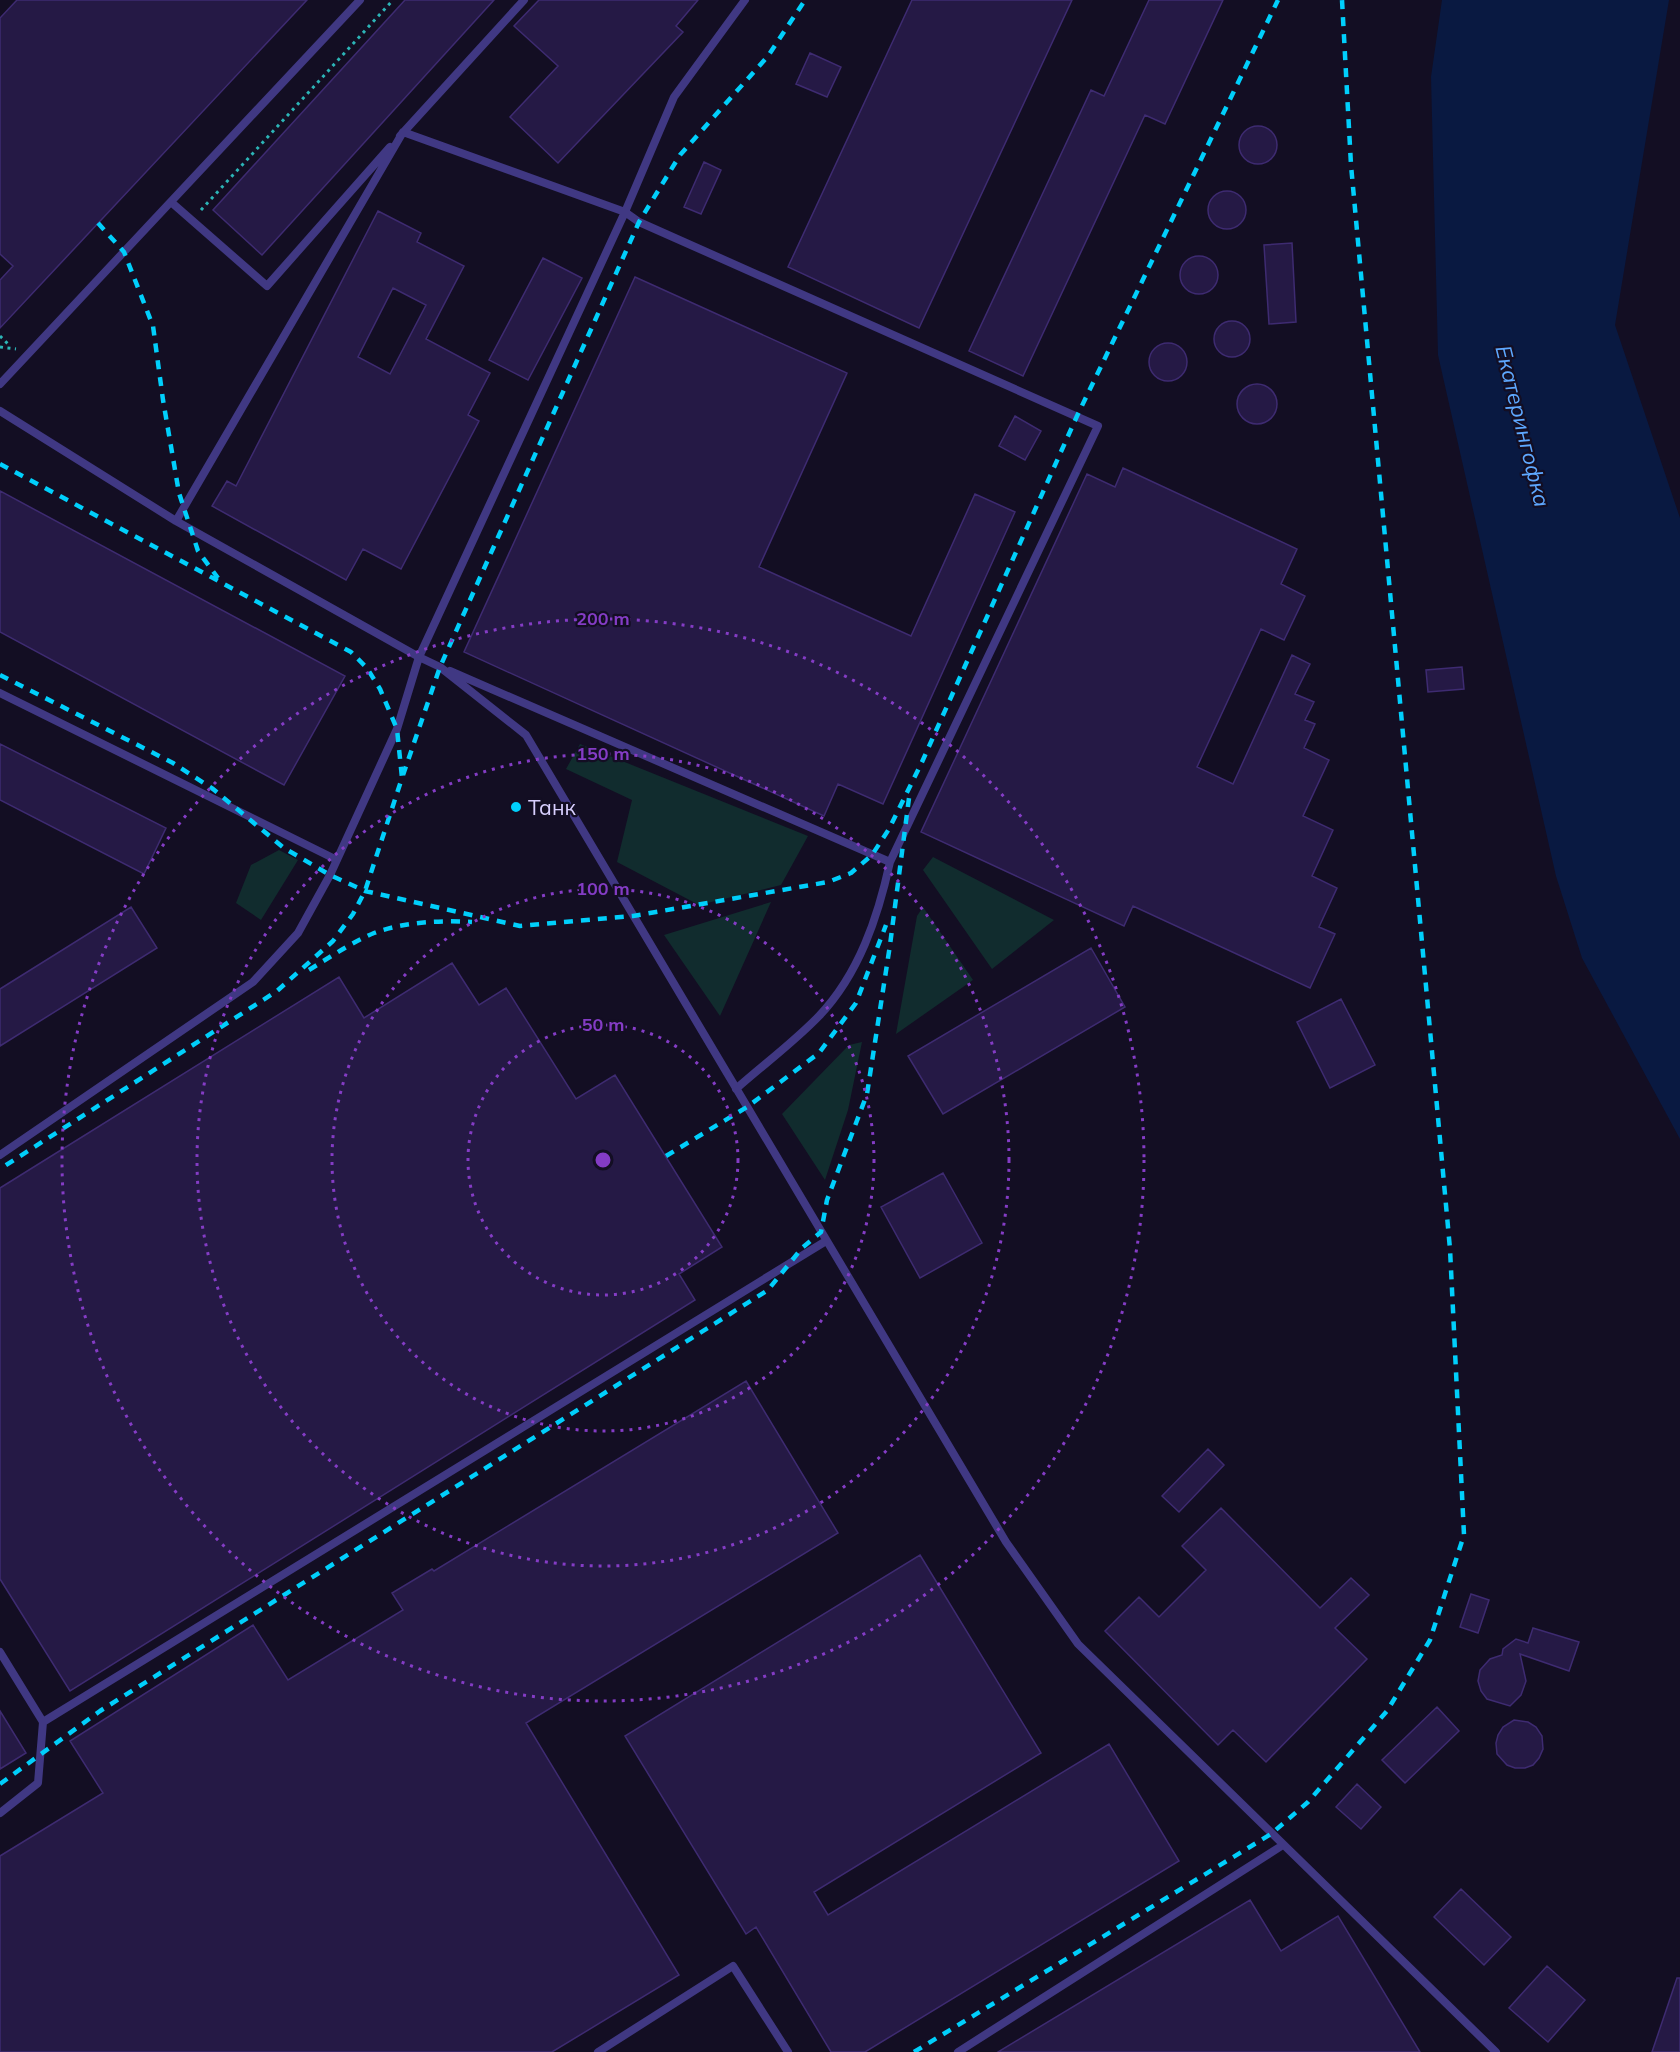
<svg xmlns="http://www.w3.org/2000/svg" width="1680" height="2052" font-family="Mulish,sans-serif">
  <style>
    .green { fill: #112c2e }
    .water { fill: #091941 }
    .building { fill: #251945; stroke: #3e2b71; stroke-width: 1.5; fill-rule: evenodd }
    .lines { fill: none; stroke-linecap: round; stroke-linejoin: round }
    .path { stroke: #2cb5b7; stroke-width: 3; stroke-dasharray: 3 4.5; stroke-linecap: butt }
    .lane { stroke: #403883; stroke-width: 8 }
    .rail { stroke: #00cffb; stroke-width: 4.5; stroke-dasharray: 9 8; stroke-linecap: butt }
    .ring { fill: none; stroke: #843cc5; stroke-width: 3; stroke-dasharray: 3 6 }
    .poi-dot { fill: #00cffb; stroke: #130e23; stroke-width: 2 }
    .labels { text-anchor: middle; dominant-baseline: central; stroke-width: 4.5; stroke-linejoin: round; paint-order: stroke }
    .poi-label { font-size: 21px; fill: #d9d0ff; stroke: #130e23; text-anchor: start }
    .water-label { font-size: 22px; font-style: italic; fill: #5ea8ff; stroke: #130e23 }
    .centre { fill: #843cc5; stroke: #130e23; stroke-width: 3 }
    .ring-label { font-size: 18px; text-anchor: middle; font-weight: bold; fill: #843cc5; stroke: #130e23; stroke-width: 4.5; stroke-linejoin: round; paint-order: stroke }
  </style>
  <rect width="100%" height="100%" fill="#130e23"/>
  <!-- green -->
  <path class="green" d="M580,744L808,836L781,885L699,905L617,862L632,800L566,769Z
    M279,850L298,860L261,920L236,903L251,865Z
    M933,857L1054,920L992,969L923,870Z
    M771,902L720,1016L664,935Z
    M923,907L973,980L896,1034L917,916Z
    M862,1042L848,1110L825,1180L782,1114L849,1045Z"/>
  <!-- water -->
  <path class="water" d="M1442,0H1669L1615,325L1680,518V1139L1582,958L1556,876L1438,355L1431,77Z"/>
  <!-- building -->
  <path class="building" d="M17,0H307L0,328V280L13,266L0,254V18Z
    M405,0H494L262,255L213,210Z
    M539,0H698L676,26L683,32L558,163L510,117L558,66L514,26Z
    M912,0H1072L919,328L788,267Z
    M1149,0H1223L1165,124L1145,115L1023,376L969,351L1091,90L1104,96Z
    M810,53L841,67L827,97L796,84Z
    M1239 145a19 19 0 1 1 38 0a19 19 0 1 1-38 0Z
    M704,162L721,170L701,214L684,207Z
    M1208 210a19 19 0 1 1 38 0a19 19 0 1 1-38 0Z
    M378,211L421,233L417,242L464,266L426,339L490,373L468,415L479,421L401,569L363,549L346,580L212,506L227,481L236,486ZM393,288L426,305L390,374L358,357Z
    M1292,243L1296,322L1269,324L1264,245Z
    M1180 275a19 19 0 1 1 38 0a19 19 0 1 1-38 0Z
    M543,258L582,278L528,380L489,360Z
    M635,277L847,373L759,567L911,636L975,494L1015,512L883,804L838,784L824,816L464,652Z
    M1214 339a18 18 0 1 1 36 0a18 18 0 1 1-36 0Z
    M1149 362a19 19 0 1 1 38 0a19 19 0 1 1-38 0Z
    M1237 404a20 20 0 1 1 40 0a20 20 0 1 1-40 0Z
    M1015,416L1041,431L1025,460L999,446Z
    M1123,468L1297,549L1281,584L1305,596L1284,640L1261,629L1197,767L1233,784L1292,655L1310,664L1295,694L1314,702L1305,720L1315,724L1304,748L1329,760L1303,816L1333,830L1312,876L1337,888L1319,927L1335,934L1310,988L1133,906L1124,926L921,832L1087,474L1115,487Z
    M0,491L345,676L284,785L0,632Z
    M1462,667L1464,689L1428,692L1426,670Z
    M0,744L166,828L144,874L0,800Z
    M131,907L157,948L0,1046V989Z
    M1091,948L1125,1007L943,1114L908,1056Z
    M452,963L479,1005L506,988L576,1099L615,1075L722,1247L679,1274L695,1300L70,1691L0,1579V1188L339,977L364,1018Z
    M1341,999L1375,1065L1330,1088L1297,1022Z
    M943,1173L982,1243L920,1278L881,1207Z
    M746,1381L838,1533L526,1723L679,1975L552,2052H0V1856L103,1793L70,1741L253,1625L288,1680L403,1610L392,1593L432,1569L434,1571Z
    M1208,1449L1224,1465L1179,1512L1162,1496Z
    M1221,1508L1320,1608L1351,1578L1369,1595L1335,1628L1367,1659L1266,1762L1233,1730L1218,1745L1105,1631L1139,1597L1159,1617L1206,1570L1182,1546Z
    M920,1555L1041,1753L814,1892L828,1915L1109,1744L1179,1861L865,2052H831L756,1927L746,1934L625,1736Z
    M1471,1594L1489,1600L1478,1633L1460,1627Z
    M1533,1628L1579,1642L1569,1671L1520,1654L1526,1681L1521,1695L1510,1706L1487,1699L1481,1691L1478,1681L1480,1670L1490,1659L1502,1655L1503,1649L1516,1639L1528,1643Z
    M1437,1707L1459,1731L1405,1783L1382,1760Z
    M0,1711L26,1753L0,1769Z
    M1514,1720L1528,1722L1536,1727L1542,1736L1543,1749L1539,1758L1533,1765L1525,1768H1515L1507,1765L1497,1754L1496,1743L1498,1735L1503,1727Z
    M1357,1784L1381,1807L1361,1829L1336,1807Z
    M1461,1889L1511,1937L1484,1965L1434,1917Z
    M1250,1900L1281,1951L1338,1916L1420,2052H998Z
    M1547,1966L1585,2000L1548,2042L1509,2008Z
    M1677,1978H1680V2052H1652Z"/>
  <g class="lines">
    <!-- path -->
    <path class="path" d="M201,210L393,0
      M0,336L10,346
      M0,347L16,349"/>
    <!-- lane -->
    <path class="lane" d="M400,136L524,0
      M171,202L267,286L390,147
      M0,384L360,0
      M0,411L176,521L419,657L440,667L526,735L1006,1542L1078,1644L1496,2052
      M176,521L403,132L625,212L639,222L1098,426L890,862C878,917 859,974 819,1016C794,1042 763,1065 736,1089
      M450,671L890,862
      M0,693L337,860
      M0,1155L253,982L298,933L330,875L397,729L419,657L625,212L674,97L745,0
      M0,1652L43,1722L826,1241
      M0,1813L38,1783L43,1722
      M598,2052L733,1966L788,2052
      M958,2052L1283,1845"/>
    <!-- rail -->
    <path class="rail" d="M98,223L124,252L153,326L163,400L179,493L198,551L218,578
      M0,464L351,652L367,668L380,689L397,729L402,778L365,891L353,914L333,941L277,991L0,1169
      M0,675L173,763L213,789L284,848L330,875L365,891L520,926L633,916L828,882L851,873L872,855L889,829L922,762L1077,416L1278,0
      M403,775L440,667L639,222L680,155L768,56L805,0
      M309,970C330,957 351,943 374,933C404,922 440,920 472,922
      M666,1156L747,1107L819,1053L856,1003L886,925
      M0,1784L100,1711L768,1290L802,1248L821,1232L827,1200L867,1094L890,945L909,798
      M914,2052L1271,1834L1308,1802L1387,1711L1430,1640L1464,1535L1450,1249L1351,165L1342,0"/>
  </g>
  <!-- distance rings -->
  <g class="ring">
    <circle cx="603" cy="1160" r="135"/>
    <circle cx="603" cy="1160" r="271"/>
    <circle cx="603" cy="1160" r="406"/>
    <circle cx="603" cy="1160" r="541"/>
  </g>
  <!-- markers -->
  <circle class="poi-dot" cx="516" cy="807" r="6"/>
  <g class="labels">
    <!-- poi labels -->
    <g class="poi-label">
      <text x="528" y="807">Танк</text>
    </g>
    <!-- water labels -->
    <g class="water-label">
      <text transform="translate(1523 426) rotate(76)">Екатерингофка</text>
    </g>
  </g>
  <circle cx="603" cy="1160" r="9" class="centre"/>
  <g class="ring-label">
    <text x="603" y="625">200 m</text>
    <text x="603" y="760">150 m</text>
    <text x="603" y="895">100 m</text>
    <text x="603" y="1031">50 m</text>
  </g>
</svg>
